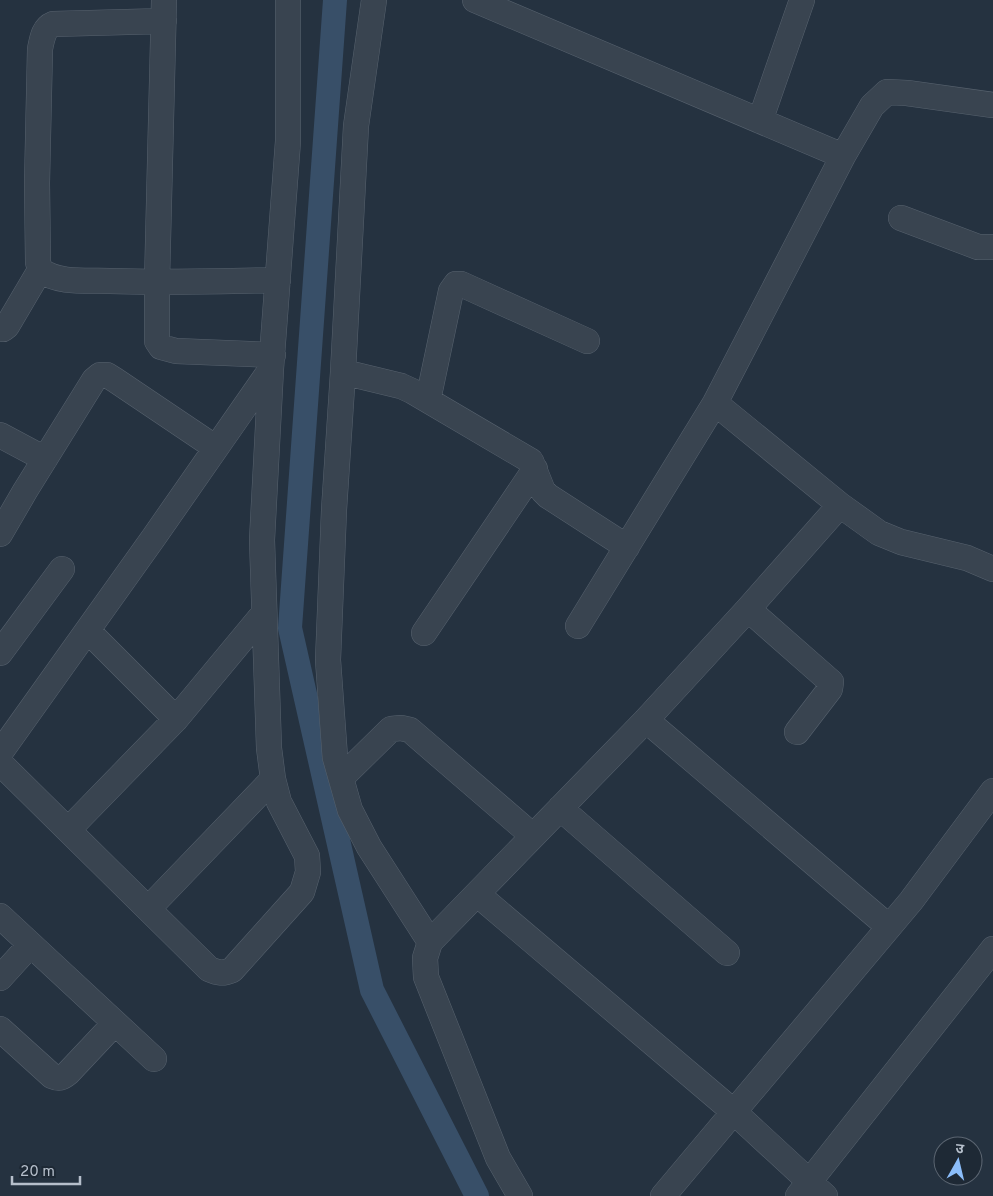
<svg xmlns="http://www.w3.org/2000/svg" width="993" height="1196" font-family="Overpass,'Noto Sans Devanagari',sans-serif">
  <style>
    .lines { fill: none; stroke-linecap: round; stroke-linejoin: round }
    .canal { stroke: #384f68; stroke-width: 24 }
    .street-casing { stroke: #57626e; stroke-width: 26 }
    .street { stroke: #394450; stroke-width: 25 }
  </style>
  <rect width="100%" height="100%" fill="#253240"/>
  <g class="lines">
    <!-- canal -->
    <path class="canal" d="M335,0L290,628L372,990L477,1196"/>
    <!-- street casing -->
    <g class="street-casing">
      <path id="street" d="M164,0L157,282V341L161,347L176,351L273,355
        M374,0L356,126L343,372L334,510L328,660L335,757L350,810L369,847L430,942
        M475,0L843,156
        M164,21L53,24C43,28 42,40 40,49L37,183L38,262L40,270C59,284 88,280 110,281C166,283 222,281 278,280
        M760,121L802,0
        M901,218L978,247H993
        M0,328L3,329L7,326L40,270
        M343,372L401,386L412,391L531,461L543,491L548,496L627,547
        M428,400L451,291L456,284H461L587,341
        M715,403L840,505L879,533L901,542L967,558L993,569
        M0,435L45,459
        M0,534L25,491L94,380L100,375H107L115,380L216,448
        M748,609L831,682L830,689L797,732
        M578,626L715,403L843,156L872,106L887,92L907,93L993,105
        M88,631L176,719
        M424,633L535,469
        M0,653L62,569
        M646,720L889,927
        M0,753L154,537L271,369
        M0,763L209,969C218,973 223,974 232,970L302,892L308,872L307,856L279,802L273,779L269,748L262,540L271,369L288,141V0
        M341,778L391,729L401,728L410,730L533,836
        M560,808L727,953
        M68,830L176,719L264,613
        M477,894L734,1112L825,1196
        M148,909L273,779
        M0,916L154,1059
        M0,978L30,945
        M0,1029L52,1076C59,1079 62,1078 68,1073L115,1023
        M520,1196L498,1158L426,977L425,958L430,942L646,720L748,609L840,505
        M663,1196L911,901L993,791
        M798,1196L993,949"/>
    </g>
    <!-- street -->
    <use href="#street" class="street"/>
  </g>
  <!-- north arrow -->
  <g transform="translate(958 1161) rotate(8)"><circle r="24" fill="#1e2935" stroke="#5b6571"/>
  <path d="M0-4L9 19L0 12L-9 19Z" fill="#8bbdfa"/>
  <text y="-8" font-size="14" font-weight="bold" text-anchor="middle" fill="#b6bfcb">उ</text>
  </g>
  <!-- scale -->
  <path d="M12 1176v8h68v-8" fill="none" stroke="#b6bfcb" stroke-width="2.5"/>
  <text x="20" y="1176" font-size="15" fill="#b6bfcb" stroke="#1e2935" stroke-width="4" paint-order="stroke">20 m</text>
</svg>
